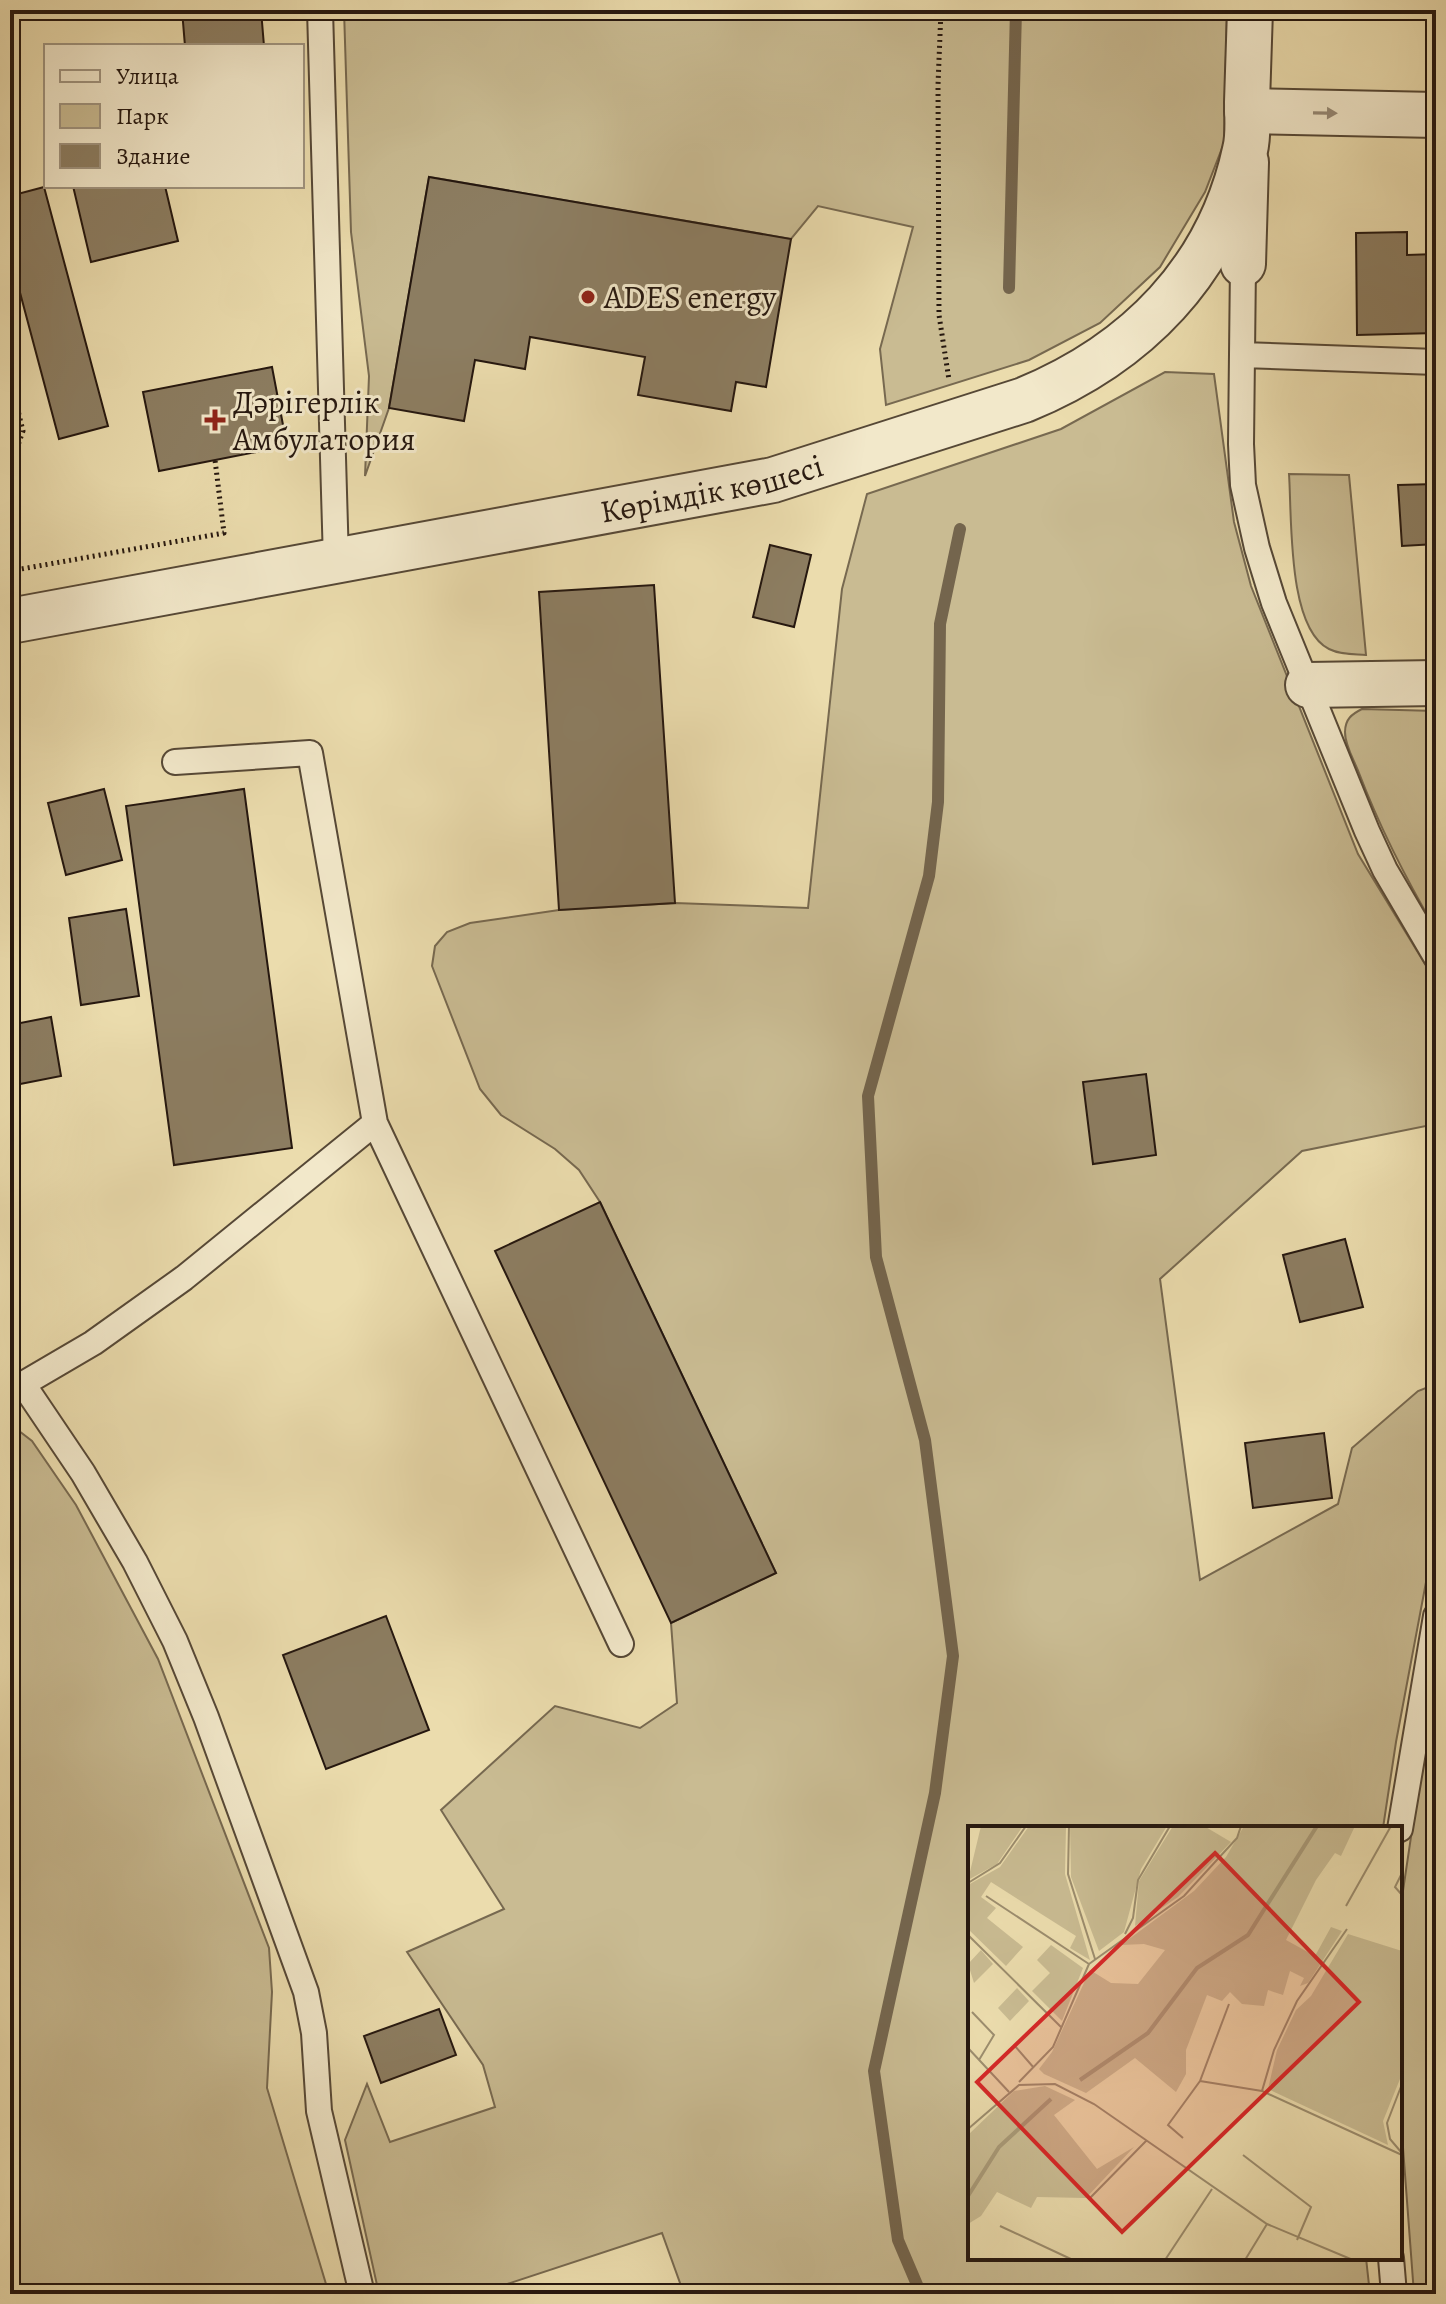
<svg xmlns="http://www.w3.org/2000/svg" width="1446" height="2304" font-family="Alegreya,serif">
  <style>
    .green { fill: #c9bb92; stroke: #776950; stroke-width: 2 }
    .lines { fill: none; stroke-linecap: round; stroke-linejoin: round }
    .stream { stroke: #74654d; stroke-width: 12 }
    .building { fill: #8c7d61; stroke: #25170f; stroke-width: 2 }
    .service-casing { stroke: #564836; stroke-width: 28 }
    .minor-casing { stroke: #564836; stroke-width: 48 }
    .tertiary-casing { stroke: #564836; stroke-width: 48 }
    .path { stroke: #25170f; stroke-width: 5; stroke-dasharray: 2 4; stroke-linecap: butt }
    .service { stroke: #f2e8ca; stroke-width: 24 }
    .minor { stroke: #f2e8ca; stroke-width: 44 }
    .tertiary { stroke: #f2e8ca; stroke-width: 44 }
    .oneway { fill: #968a76 }
    .poi-dot { fill: #8f2418; stroke: #f2e8ca; stroke-width: 3 }
    .labels { text-anchor: middle; dominant-baseline: central; stroke-width: 6; stroke-linejoin: round; paint-order: stroke }
    .poi-label { font-size: 32px; fill: #25170f; stroke: #f2e8ca; text-anchor: start }
    .street-label { font-size: 32px; fill: #25170f; stroke: #f2e8ca }
    .inset-river { fill: none; stroke: #a89977; stroke-width: 4 }
    .inset-road { fill: none; stroke: #9c8d6e; stroke-width: 2 }
    .view { fill: #d62828; fill-opacity: 0.15; stroke: #d62828; stroke-width: 4 }
    .inset-edge { fill: none; stroke: #25170f; stroke-width: 4 }
  </style>
  <rect width="100%" height="100%" fill="#ebdcad"/>
  <filter id="stains"><feTurbulence type="fractalNoise" baseFrequency=".0025" numOctaves="4"/><feColorMatrix values="0 0 0 0 .2 0 0 0 0 .09 0 0 0 0 .02 0 0 0 .5 -.17"/></filter>
  <radialGradient id="worn" r=".72"><stop offset=".6" stop-color="#630" stop-opacity="0"/><stop offset="1" stop-color="#630" stop-opacity=".3"/></radialGradient>
  <!-- green -->
  <path class="green" d="M344,10H1227L1224,143L1205,192L1160,267L1100,323L1029,360L886,405L880,349L913,227L818,206L791,239L429,177L389,408L365,476L369,376L351,232Z
    M1165,372L1214,374L1234,522L1251,586L1358,854L1436,982V1124L1302,1151L1160,1279L1200,1580L1338,1504L1352,1448L1418,1391L1436,1384V1529L1396,1742L1383,1828H970V2258H1366L1370,2294H684L662,2233L477,2294H379L345,2140L367,2084L390,2142L495,2107L483,2065L407,1952L504,1909L441,1810L555,1706L640,1728L677,1703L671,1623L776,1573L600,1202L579,1170L555,1149L501,1115L480,1089L432,966L435,946L447,932L470,923L559,910L675,903L808,908L842,589L867,494L1061,429Z
    M1289,474L1349,475L1366,655C1354,654 1341,655 1329,649C1287,628 1292,517 1289,474Z
    M1362,709L1436,711V930C1406,879 1380,828 1359,773C1354,760 1345,746 1345,732C1345,719 1352,714 1362,709Z
    M10,1424L32,1441L76,1505L158,1659L269,1948L272,1992L267,2088L329,2294H10Z
    M1436,1669V2294H1414L1400,2108L1401,1904Z"/>
  <g class="lines">
    <!-- stream -->
    <path class="stream" d="M1009,288L1016,10
      M921,2294L898,2240L874,2071L935,1793L953,1656L925,1440L876,1257L868,1096L929,876L938,802L940,624L960,529"/>
  </g>
  <!-- building -->
  <path class="building" d="M182,10H261L264,46H185Z
    M1289,10H1431L1430,20L1289,17Z
    M429,177L791,239L766,387L736,382L731,411L638,395L645,357L530,337L525,369L475,360L464,421L389,408Z
    M73,186H165L178,241L91,262Z
    M44,187L108,426L59,439L10,255V196Z
    M1407,232V255L1436,254V333L1357,335L1356,233Z
    M272,367L287,446L159,471L143,392Z
    M1436,484V544L1402,546L1398,485Z
    M770,545L811,555L794,627L753,617Z
    M654,585L675,903L559,910L539,592Z
    M104,789L122,860L66,875L48,803Z
    M244,789L292,1148L174,1165L126,806Z
    M126,909L139,996L81,1005L69,918Z
    M51,1017L61,1076L10,1086V1025Z
    M1146,1074L1156,1155L1093,1164L1083,1082Z
    M600,1202L776,1573L671,1623L495,1251Z
    M1345,1239L1363,1307L1300,1322L1283,1255Z
    M1324,1433L1332,1498L1253,1508L1245,1443Z
    M386,1616L429,1730L326,1769L283,1655Z
    M439,2009L456,2055L381,2083L364,2036Z"/>
  <g class="lines">
    <!-- service casing -->
    <g class="service-casing">
      <path id="service" d="M320,10L336,561
        M1236,260L1243,264L1241,444L1243,485L1257,548L1274,603L1367,831L1385,870L1436,957
        M1242,355L1436,362
        M175,762L310,753L375,1123L621,1644
        M23,1384L93,1343L184,1278L375,1123
        M10,1390L23,1384L83,1473L135,1562L175,1641L206,1717L306,1992L314,2033L319,2111L362,2294
        M1400,1829L1436,1616
        M1391,2258L1394,2294"/>
    </g>
    <!-- minor casing -->
    <g class="minor-casing">
      <path id="minor" d="M1243,264L1246,162
        M1308,685L1436,683"/>
    </g>
    <!-- tertiary casing -->
    <g class="tertiary-casing">
      <g id="tertiary">
        <path d="M1247,111L1436,115"/>
        <path id="s1" d="M10,621L773,480L1024,400C1136,354 1219,271 1245,150C1249,135 1247,117 1247,102C1248,71 1249,41 1250,10"/>
      </g>
    </g>
    <!-- path -->
    <path class="path" d="M941,10L938,85L939,315L949,380
      M10,378L23,431L10,468
      M10,571L224,533L215,460"/>
    <!-- service -->
    <use href="#service" class="service"/>
    <!-- minor -->
    <use href="#minor" class="minor"/>
    <!-- tertiary -->
    <use href="#tertiary" class="tertiary"/>
  </g>
  <!-- one-way arrows -->
  <defs><path id="oneway-solid" d="M-6-.8H1V-3.2L6.5 0L1 3.2V.8H-6Z" transform="scale(2)"/></defs>
  <use class="oneway" href="#oneway-solid" transform="translate(1325 113) rotate(1)"/>
  <!-- markers -->
  <g class="poi-dot">
    <circle cx="588" cy="297" r="8"/>
    <path d="M211 408h8v8h8v8h-8v8h-8v-8h-8v-8h8z"/>
  </g>
  <g class="labels">
    <!-- poi labels -->
    <g class="poi-label">
      <text x="604" y="297">ADES energy</text>
      <text x="233" y="402">Дәрігерлік<tspan x="233" dy="37">Амбулатория</tspan></text>
    </g>
    <!-- street labels -->
    <g class="street-label">
      <text stroke="none"><textPath href="#s1" startOffset="714">Көрімдік көшесі</textPath></text>
    </g>
  </g>
  <!-- overview -->
  <g transform="translate(968 1826)">
    <rect width="434" height="434" fill="#ebdcad"/>
    <path d="M13,0H55L29,38L0,54ZM61,0H98L97,48L122,134L102,122L108,110L23,56L13,71L28,82L19,92L55,121L38,140L0,103V59L32,41ZM102,0H199L173,43L156,106L131,125L103,51ZM205,0H236L263,16L210,71L167,100L171,55ZM276,0H387L373,30L367,27L348,54L318,114L347,130L363,101L374,105L340,157L332,160L336,152L322,145L315,169L300,164L296,180L274,178L262,166L254,175L239,169L218,224V248L208,266L167,232L118,267L76,248L71,243L84,226L122,144L143,157L170,158L197,124L176,118L153,119L226,65L258,31ZM380,108L434,125V248L415,295L420,319L300,263L309,224L328,184L343,170ZM83,119L115,142L94,195L64,165L82,147L69,134ZM13,124L25,138L6,157L0,138ZM49,162L61,175L42,195L30,182ZM77,260L107,274L86,289L129,343L166,321L118,372L69,371L63,382L29,366L13,390L0,398V309L46,265Z" fill="#c9bb92"/>
    <path class="inset-river" d="M112,254L180,207L229,142L280,109L349,0M0,370L31,321L83,273"/>
    <path class="inset-road" d="M101,0L100,48L127,133M434,47L427,61L434,69M0,57L32,37L58,0M18,70L121,138L85,221L51,256M378,80L423,0M379,103L329,175L306,224L294,265L434,329M157,108L165,92L170,54L202,0M0,109L94,202M121,138L216,70L269,12L273,0M4,186L26,209L11,234M46,219L66,242M0,222L41,266M232,255L294,265M0,303L51,259L87,258L126,278L299,398L385,434M215,312L200,299L232,255L261,178M433,326L422,313L419,297L434,258M275,329L343,381L329,414M122,372L178,315M32,400L105,434M197,434L244,363M277,434L299,398"/>
    <path class="view" d="M247,27L391,176L154,406L9,256Z"/>
    <rect width="434" height="434" class="inset-edge"/>
  </g>
  <!-- margin -->
  <rect width="1446" height="2304" fill="none" stroke="#ebdcad" stroke-width="40"/>
  <rect x="12" y="12" width="1422" height="2280" fill="none" stroke="#25170f" stroke-width="4"/>
  <rect x="20" y="20" width="1406" height="2264" fill="none" stroke="#25170f" stroke-width="2"/>
  <!-- legend -->
  <rect x="44" y="44" width="260" height="144" fill="#f2e8ca" stroke="#a0947f" stroke-width="2"/>
  <rect x="60" y="70" width="40" height="12" fill="#f2e8ca" stroke="#a0947f" stroke-width="2"/>
  <text x="116" y="84" font-size="24" fill="#25170f">Улица</text>
  <rect x="60" y="104" width="40" height="24" fill="#c9bb92" stroke="#a0947f" stroke-width="2"/>
  <text x="116" y="124" font-size="24" fill="#25170f">Парк</text>
  <rect x="60" y="144" width="40" height="24" fill="#8c7d61" stroke="#a0947f" stroke-width="2"/>
  <text x="116" y="164" font-size="24" fill="#25170f">Здание</text>
  <rect width="100%" height="100%" filter="url(#stains)"/>
  <rect width="100%" height="100%" fill="url(#worn)"/>
</svg>
